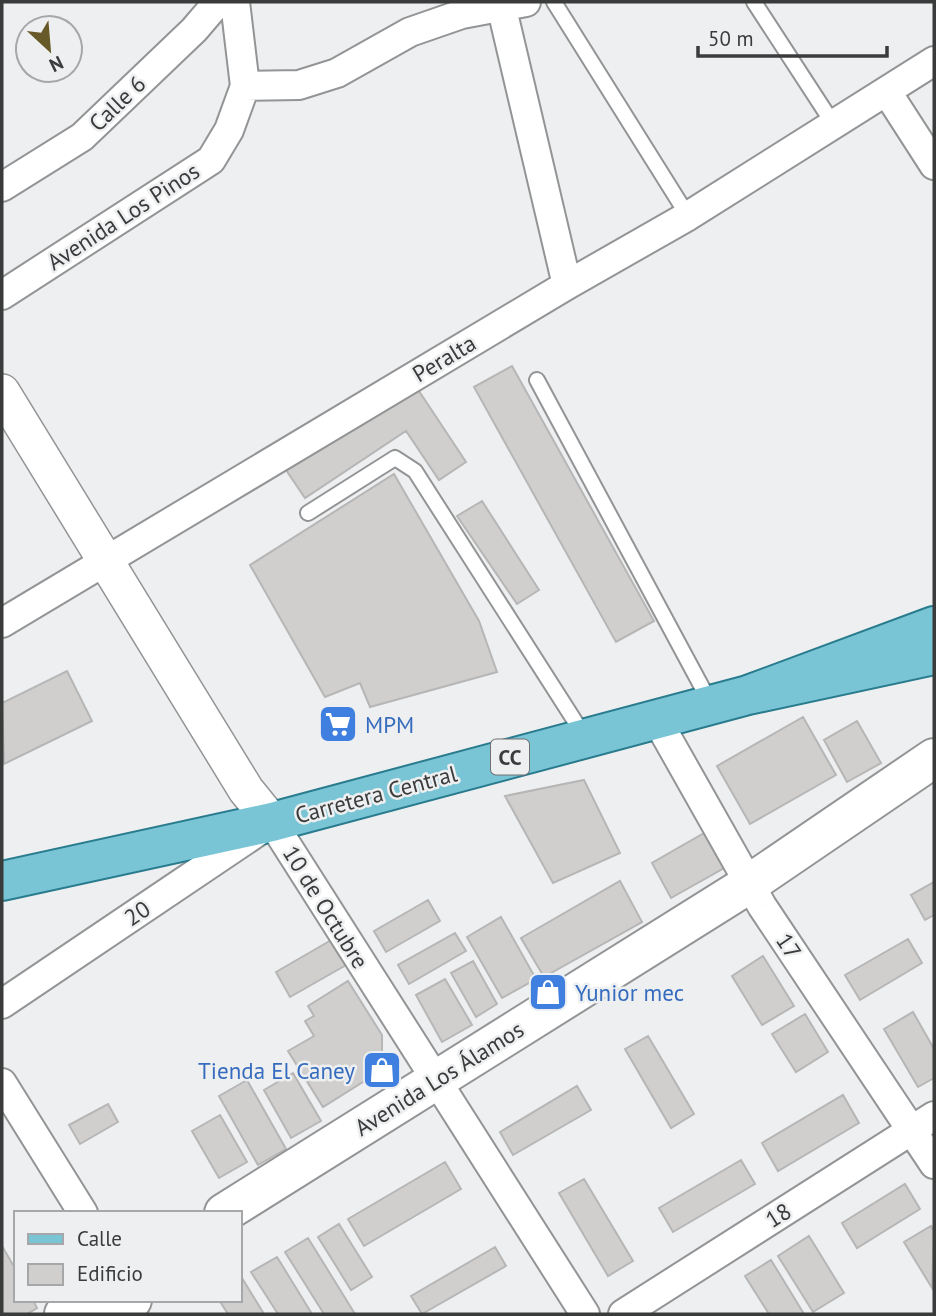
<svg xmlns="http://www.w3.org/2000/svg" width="936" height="1316" font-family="'PT Sans',sans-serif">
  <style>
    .building { fill: #d0cfce; stroke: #b7b6b6; stroke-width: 2 }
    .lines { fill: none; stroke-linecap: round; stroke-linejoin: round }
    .service-casing { stroke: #939495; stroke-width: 18 }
    .minor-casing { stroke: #939495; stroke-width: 32 }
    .tertiary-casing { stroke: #939495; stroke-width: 38 }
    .secondary-casing { stroke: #939495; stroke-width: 42 }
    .primary-casing { stroke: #297b8e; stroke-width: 42 }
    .service { stroke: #fff; stroke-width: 14 }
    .minor { stroke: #fff; stroke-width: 28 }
    .tertiary { stroke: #fff; stroke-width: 35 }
    .secondary { stroke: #fff; stroke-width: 38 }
    .primary { stroke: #79c5d6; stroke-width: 38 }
    .labels { text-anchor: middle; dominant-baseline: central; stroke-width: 5; stroke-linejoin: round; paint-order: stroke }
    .shield { fill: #eeeff0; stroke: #707171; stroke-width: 2 }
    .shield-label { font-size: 21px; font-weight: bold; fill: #3a3b3b }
    .street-label { font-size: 23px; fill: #3a3b3b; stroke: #eeeff0 }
    .shop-label { font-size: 23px; fill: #366cbe; stroke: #eeeff0; text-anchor: start }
  </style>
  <rect width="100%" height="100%" fill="#eeeff0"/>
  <!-- building -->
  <path class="building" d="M512,366L654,621L616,642L474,387Z
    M415,385L466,462L439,480L406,431L305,498L286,470Z
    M394,474L479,621L497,672L370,707L360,683L325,697L250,565Z
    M482,501L539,590L517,604L457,516Z
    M67,671L92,721L4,764L2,703Z
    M803,717L836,775L750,824L717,766Z
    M857,721L881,763L847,782L824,740Z
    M584,780L620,853L553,883L505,796Z
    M704,833L724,868L671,898L652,863Z
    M620,881L642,922L544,977L521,938Z
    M934,882V915L925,920L911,895Z
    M428,900L440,921L386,952L374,931Z
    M501,917L536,979L502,998L467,937Z
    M455,933L466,951L409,984L398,965Z
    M333,939L348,964L290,997L276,972Z
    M908,939L922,963L860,1000L845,975Z
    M763,956L794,1006L762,1025L732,976Z
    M473,961L497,1004L476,1017L451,973Z
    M445,979L472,1025L442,1042L416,995Z
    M348,981L382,1035V1070L323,1107L288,1051L314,1036L305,1021L314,1016L308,1006Z
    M913,1012L934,1049V1078L918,1087L884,1029Z
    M805,1014L828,1052L796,1072L772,1034Z
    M648,1036L694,1114L671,1128L625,1049Z
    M293,1073L321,1121L291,1138L264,1090Z
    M247,1080L286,1149L258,1165L219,1096Z
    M577,1086L591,1110L513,1155L500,1132Z
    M843,1095L859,1123L778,1171L762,1143Z
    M108,1104L118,1122L80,1144L69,1125Z
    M220,1115L247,1162L219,1178L192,1131Z
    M741,1160L755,1184L673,1232L659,1208Z
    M445,1162L461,1189L364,1246L348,1219Z
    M584,1179L633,1261L608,1276L559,1193Z
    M905,1184L920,1209L857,1248L842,1223Z
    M339,1224L372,1277L351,1290L318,1237Z
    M931,1226L934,1232L932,1288L904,1242Z
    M809,1236L844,1293L813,1312L778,1256Z
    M308,1238L355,1314H324L285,1252Z
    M2,1246L16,1270V1300H33L37,1308L27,1314H2Z
    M495,1247L506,1266L422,1314L411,1296Z
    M277,1257L312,1314H278L251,1272Z
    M771,1260L804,1314H769L745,1276Z
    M242,1278L264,1314H228L219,1300H240Z"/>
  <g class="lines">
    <!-- service casing -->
    <g class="service-casing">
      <path id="service" d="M554,2L688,216
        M754,2L834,125
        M537,380L711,704
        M308,513L395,458L415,471L585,737"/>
    </g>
    <!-- minor casing -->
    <g class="minor-casing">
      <path id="minor" d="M502,9L567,285
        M245,86L299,85L337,73L410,32L462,14L526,2
        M887,92L934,165
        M2,187L82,137L194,30L218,2
        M2,295L211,160L229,130L245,86L235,2
        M2,623L567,285L688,216L934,61
        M657,720L762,906L934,1164
        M2,1004L272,822L585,1314
        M2,1083L83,1213
        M623,1314L934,1116"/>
    </g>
    <!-- tertiary casing -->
    <g class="tertiary-casing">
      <path id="tertiary" d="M2,392L246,790L272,822"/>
    </g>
    <!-- secondary casing -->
    <g class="secondary-casing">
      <path id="secondary" d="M224,1213L749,884L934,758
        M64,1314L85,1300
        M111,1314L132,1300"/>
    </g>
    <!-- primary casing -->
    <g class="primary-casing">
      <path id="primary" d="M934,626L748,695L934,655
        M2,881L272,822L748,695"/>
    </g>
    <!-- service -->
    <use href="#service" class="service"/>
    <!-- minor -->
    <use href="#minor" class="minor"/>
    <!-- tertiary -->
    <use href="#tertiary" class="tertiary"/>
    <!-- secondary -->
    <use href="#secondary" class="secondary"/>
    <!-- primary -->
    <use href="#primary" class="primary"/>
  </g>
  <!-- icons -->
  <defs>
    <g id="supermarket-square" transform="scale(2.0125)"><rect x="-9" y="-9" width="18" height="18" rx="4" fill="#3f7fe0" stroke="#eeeff0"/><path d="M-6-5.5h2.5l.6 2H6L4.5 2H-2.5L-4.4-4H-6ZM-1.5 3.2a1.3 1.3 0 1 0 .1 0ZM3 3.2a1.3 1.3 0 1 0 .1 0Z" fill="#fff"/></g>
    <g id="shop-square" transform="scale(2.0125)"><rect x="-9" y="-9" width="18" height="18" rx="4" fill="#3f7fe0" stroke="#eeeff0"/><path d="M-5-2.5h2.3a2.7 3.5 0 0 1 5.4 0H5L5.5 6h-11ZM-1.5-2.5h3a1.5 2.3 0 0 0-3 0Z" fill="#fff"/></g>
  </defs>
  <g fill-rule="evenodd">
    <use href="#supermarket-square" x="338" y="724"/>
    <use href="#shop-square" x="548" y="992"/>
    <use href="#shop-square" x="382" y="1070"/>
  </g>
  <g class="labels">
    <!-- shield labels -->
    <rect class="shield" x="491" y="739.5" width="38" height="35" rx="5"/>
    <g class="shield-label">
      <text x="510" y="757">CC</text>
    </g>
    <!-- street labels -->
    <g class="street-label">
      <text transform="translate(117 103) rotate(-44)">Calle 6</text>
      <text transform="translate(123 216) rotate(-33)">Avenida Los Pinos</text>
      <text transform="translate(444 358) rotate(-31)">Peralta</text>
      <text transform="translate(376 794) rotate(-15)">Carretera Central</text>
      <text transform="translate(326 907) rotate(58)">10 de Octubre</text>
      <text transform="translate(137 913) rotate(-34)">20</text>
      <text transform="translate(789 946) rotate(56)">17</text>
      <text transform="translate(439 1078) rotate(-32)">Avenida Los Álamos</text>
      <text transform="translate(778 1215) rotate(-32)">18</text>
    </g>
    <!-- shop labels -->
    <g class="shop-label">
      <text x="365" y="724">MPM</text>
      <text x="575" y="992">Yunior mec</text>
      <text x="355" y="1070" text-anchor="end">Tienda El Caney</text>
    </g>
  </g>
  <!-- border -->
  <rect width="936" height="1316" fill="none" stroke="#3a3b3b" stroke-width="7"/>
  <!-- legend -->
  <rect x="14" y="1211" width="228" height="91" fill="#eeeff0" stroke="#a6a7a8" stroke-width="2"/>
  <rect x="28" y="1234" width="35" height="10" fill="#79c5d6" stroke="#a6a7a8" stroke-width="2"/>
  <text x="77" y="1246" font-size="21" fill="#3a3b3b">Calle</text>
  <rect x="28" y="1264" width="35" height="21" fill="#d0cfce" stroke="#a6a7a8" stroke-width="2"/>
  <text x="77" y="1281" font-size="21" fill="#3a3b3b">Edificio</text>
  <!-- north arrow -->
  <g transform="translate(49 49) rotate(154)"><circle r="33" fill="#eeeff0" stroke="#a6a7a8" stroke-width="2"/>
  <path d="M0-5L12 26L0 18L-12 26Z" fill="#685a28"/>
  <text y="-10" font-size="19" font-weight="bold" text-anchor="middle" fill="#3a3b3b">N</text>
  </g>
  <!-- scale -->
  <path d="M698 46v10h189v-10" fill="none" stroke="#3a3b3b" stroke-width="3.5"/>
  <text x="708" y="46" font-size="21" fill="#3a3b3b" stroke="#eeeff0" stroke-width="5" paint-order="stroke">50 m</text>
</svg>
